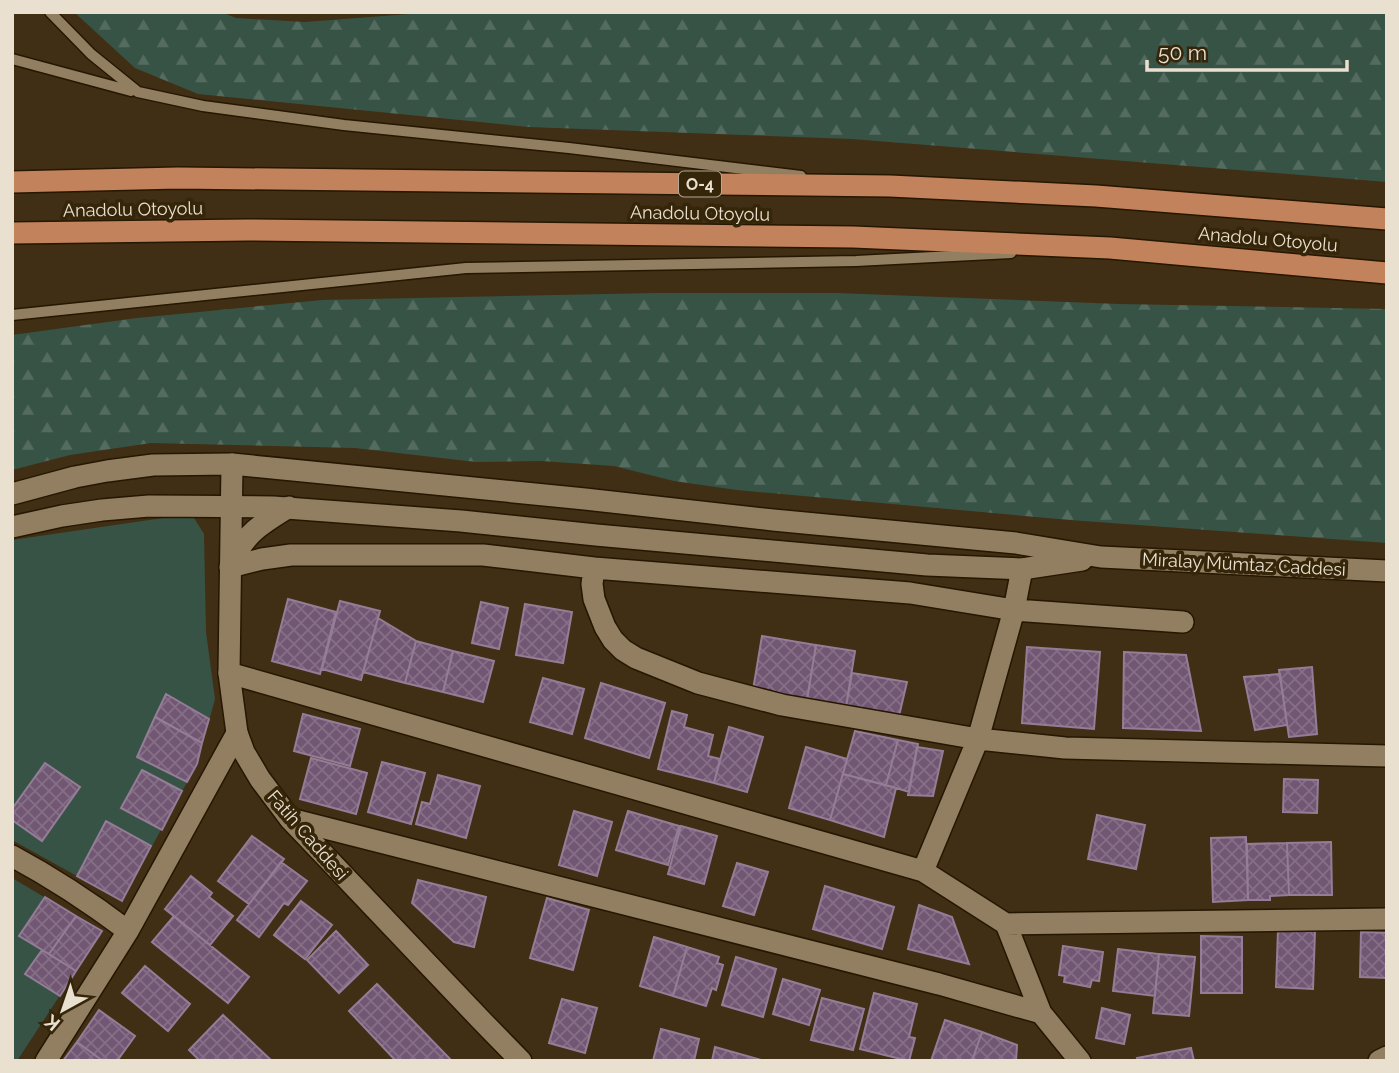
<svg xmlns="http://www.w3.org/2000/svg" width="1399" height="1073" font-family="Raleway,sans-serif">
  <style>
    .grass { fill: #375346 }
    .forest { fill: url(#forest-firs) }
    .building { fill: url(#building-cross-hatch); stroke: #957d97; stroke-width: 2 }
    .lines { fill: none; stroke-linecap: round; stroke-linejoin: round }
    .service-casing { stroke: #261700; stroke-width: 13 }
    .minor-casing { stroke: #261700; stroke-width: 24 }
    .tertiary-casing { stroke: #261700; stroke-width: 24 }
    .secondary-casing { stroke: #261700; stroke-width: 24 }
    .motorway-casing { stroke: #261700; stroke-width: 24 }
    .service { stroke: #927f61; stroke-width: 10 }
    .minor { stroke: #927f61; stroke-width: 21 }
    .tertiary { stroke: #927f61; stroke-width: 21 }
    .secondary { stroke: #927f61; stroke-width: 21 }
    .motorway { stroke: #c2825c; stroke-width: 21 }
    .labels { text-anchor: middle; dominant-baseline: central; stroke-width: 7; stroke-linejoin: round; paint-order: stroke }
    .shield { fill: #352509; stroke: #b4a894; stroke-width: 2 }
    .shield-label { font-size: 16px; font-weight: bold; fill: #eae0d0 }
    .street-label { font-size: 18px; fill: #eae0d0; stroke: #352509 }
  </style>
  <defs>
    <pattern id="forest-firs" width="22" height="20" patternUnits="userSpaceOnUse" patternTransform="scale(1.75)"><rect width="22" height="20" fill="#375346"/><path d="M5 1l3.5 6h-7zM16 11l3.5 6h-7z" fill="#546b60"/></pattern>
    <pattern id="building-cross-hatch" width="8" height="8" patternUnits="userSpaceOnUse" patternTransform="scale(1.75)"><rect width="8" height="8" fill="#715773"/><path d="M0 0l8 8M0 8l8-8" fill="none" stroke="#856f86"/></pattern>
  </defs>
  <rect width="100%" height="100%" fill="#402f14"/>
  <!-- grass -->
  <path class="grass" d="M170,517L194,518L204,534L206,632L215,699L197,764L122,901L12,840V540Z
    M12,878L102,931L17,1061H12Z"/>
  <!-- forest -->
  <path class="forest" d="M74,12H221L236,18L305,22L436,12H1387V182L852,139L529,127L198,94L135,68Z
    M657,293H836L1119,304L1387,309V543L1070,520L737,490L674,481L614,466L541,461L476,462L355,448L151,443L70,455L12,470V335L137,318L322,300Z"/>
  <!-- building -->
  <path class="building" d="M288,599L336,612L320,674L272,661Z
    M340,601L380,611L361,680L322,669Z
    M481,602L508,608L499,649L472,643Z
    M525,604L572,612L563,663L516,655Z
    M378,618L416,641L405,683L363,672Z
    M762,636L816,645L807,700L753,690Z
    M416,641L453,651L443,692L405,683Z
    M816,645L855,651L846,707L807,700Z
    M1027,647L1100,652L1094,729L1022,723Z
    M453,651L494,661L483,702L443,692Z
    M1124,652L1186,655L1201,731L1123,728Z
    M1312,667L1317,734L1289,737L1279,670Z
    M852,673L907,682L899,716L846,707Z
    M1280,674L1287,725L1255,730L1244,677Z
    M543,678L584,689L572,734L530,722Z
    M601,683L665,703L649,758L585,738Z
    M166,694L209,719L202,743L155,717Z
    M672,711L687,715L684,727L713,735L708,756L720,759L714,783L658,769Z
    M303,714L360,729L350,766L294,751Z
    M155,717L202,743L197,764L187,782L137,757Z
    M729,727L763,737L747,792L714,783Z
    M855,731L898,740L886,785L843,774Z
    M898,740L918,744L909,792L886,785Z
    M806,747L847,759L830,820L789,808Z
    M917,747L943,751L933,796L908,795Z
    M311,758L367,773L356,814L300,799Z
    M382,762L425,773L411,824L368,812Z
    M45,763L80,787L42,841L12,820V809Z
    M142,770L182,791L162,830L121,808Z
    M843,774L896,788L884,837L830,820Z
    M438,775L480,786L466,838L416,824L422,802L430,804Z
    M1284,779L1318,780L1317,813L1283,812Z
    M574,811L612,822L597,876L559,865Z
    M628,811L679,826L668,865L616,850Z
    M1097,815L1145,825L1136,869L1088,859Z
    M106,821L151,846L122,901L77,876Z
    M681,826L717,836L704,884L668,874Z
    M252,836L284,859L249,904L218,881Z
    M1246,837L1248,900L1213,902L1211,838Z
    M1331,842L1332,895H1289L1287,843Z
    M1287,843L1289,895L1270,896V900H1248L1247,844Z
    M281,862L307,881L288,905L284,903L259,937L237,920Z
    M737,863L768,872L754,915L723,906Z
    M191,876L212,893L209,897L233,916L210,945L165,909Z
    M418,880L486,897L474,947L454,942L412,903Z
    M825,886L894,907L882,949L813,929Z
    M45,897L76,916L49,954L19,936Z
    M547,898L589,910L573,970L530,958Z
    M301,901L332,925L305,959L274,935Z
    M919,905L952,917L969,964L908,949Z
    M76,916L102,931L76,971L49,954Z
    M174,916L249,977L228,1003L152,942Z
    M1278,930L1315,931L1313,989L1276,987Z
    M336,931L368,965L339,993L307,960Z
    M1361,932L1387,933V978L1360,977Z
    M1201,936L1242,937V993H1201Z
    M654,937L687,947L673,996L640,986Z
    M1063,946L1103,952L1099,981L1092,980L1090,987L1064,982L1065,976L1059,975Z
    M687,947L719,957L717,963L723,965L716,990L712,988L706,1006L673,996Z
    M1118,949L1159,954L1155,996L1113,991Z
    M42,950L76,971L60,996L25,974Z
    M1159,954L1195,957L1189,1016L1153,1013Z
    M736,957L776,969L763,1017L722,1005Z
    M145,966L190,1004L168,1031L122,993Z
    M783,979L820,990L809,1025L773,1014Z
    M377,984L452,1061H396L349,1011Z
    M874,993L917,1004L909,1037L915,1038L909,1061L860,1049Z
    M822,998L864,1009L853,1050L811,1040Z
    M562,999L597,1008L585,1053L549,1043Z
    M1102,1008L1130,1015L1124,1044L1096,1038Z
    M99,1010L135,1036L117,1061H103L77,1042Z
    M223,1015L272,1061H200L189,1050Z
    M945,1020L982,1032L972,1061H931Z
    M661,1029L699,1039L694,1061H653Z
    M982,1032L1017,1045L1016,1061H972Z
    M77,1042L103,1061H63Z
    M715,1047L765,1061H712Z
    M1191,1048L1194,1061H1138L1137,1058Z"/>
  <g class="lines">
    <!-- service casing -->
    <g class="service-casing">
      <path id="service" d="M50,12L91,54L138,92L203,106L344,125L569,148L801,176
        M12,59L131,91
        M12,315L466,268L856,261L1011,253"/>
    </g>
    <!-- minor casing -->
    <g class="minor-casing">
      <path id="minor" d="M230,567L262,559L291,555H483L594,568L910,593L1014,610L1183,622
        M594,568L592,584L594,599L605,627L613,640L623,650L636,658L698,683L782,705L978,739L1065,748L1387,756
        M229,673L923,871L1006,924L1387,919
        M290,819L939,984L1041,1013L1080,1061
        M12,856C53,878 91,903 128,931
        M923,871L978,739L1014,610L1022,569
        M1006,924L1041,1013
        M46,1061L128,931L237,733
        M1379,1061L1387,1057"/>
    </g>
    <!-- tertiary casing -->
    <g class="tertiary-casing">
      <path id="tertiary" d="M232,464L229,673L237,733L244,752L260,779L290,819L481,1020L521,1061
        M233,561C245,533 263,523 289,507"/>
    </g>
    <!-- secondary casing -->
    <g class="secondary-casing">
      <path id="secondary" d="M12,494L75,477L107,471L153,465L232,464L585,499L773,520L1016,543L1101,557L1387,571
        M12,527L62,516L102,510L149,506L273,507L461,521L596,535L927,565L1022,569L1082,560"/>
    </g>
    <!-- motorway casing -->
    <g class="motorway-casing">
      <path id="motorway" d="M12,182L178,178L890,186L1096,196L1387,219
        M12,233L248,230L853,237L1110,248L1387,273"/>
    </g>
    <!-- service -->
    <use href="#service" class="service"/>
    <!-- minor -->
    <use href="#minor" class="minor"/>
    <!-- tertiary -->
    <use href="#tertiary" class="tertiary"/>
    <!-- secondary -->
    <use href="#secondary" class="secondary"/>
    <!-- motorway -->
    <use href="#motorway" class="motorway"/>
  </g>
  <g class="labels">
    <!-- shield labels -->
    <rect class="shield" x="679" y="171.5" width="42" height="25" rx="5"/>
    <g class="shield-label">
      <text x="700" y="184">O-4</text>
    </g>
    <!-- street labels -->
    <g class="street-label">
      <text transform="translate(133 209) rotate(-1)">Anadolu Otoyolu</text>
      <text transform="translate(700 213) rotate(1)">Anadolu Otoyolu</text>
      <text transform="translate(1268 239) rotate(5)">Anadolu Otoyolu</text>
      <text transform="translate(1244 564) rotate(3)">Miralay Mümtaz Caddesi</text>
      <text transform="translate(308 835) rotate(49)">Fatih Caddesi</text>
    </g>
  </g>
  <!-- border -->
  <rect width="1399" height="1073" fill="none" stroke="#eae0d0" stroke-width="28"/>
  <!-- north arrow -->
  <g transform="translate(63 1010) rotate(220)" stroke="#352509" stroke-width="5" paint-order="stroke">
  <path d="M0-5L12 26L0 18L-12 26Z" fill="#eae0d0"/>
  <text y="-10" font-size="19" font-weight="bold" text-anchor="middle" fill="#eae0d0">K</text>
  </g>
  <!-- scale -->
  <path d="M1147 60v10h200v-10" fill="none" stroke="#eae0d0" stroke-width="3.5"/>
  <text x="1158" y="60" font-size="21" fill="#eae0d0" stroke="#352509" stroke-width="5" paint-order="stroke">50 m</text>
</svg>
